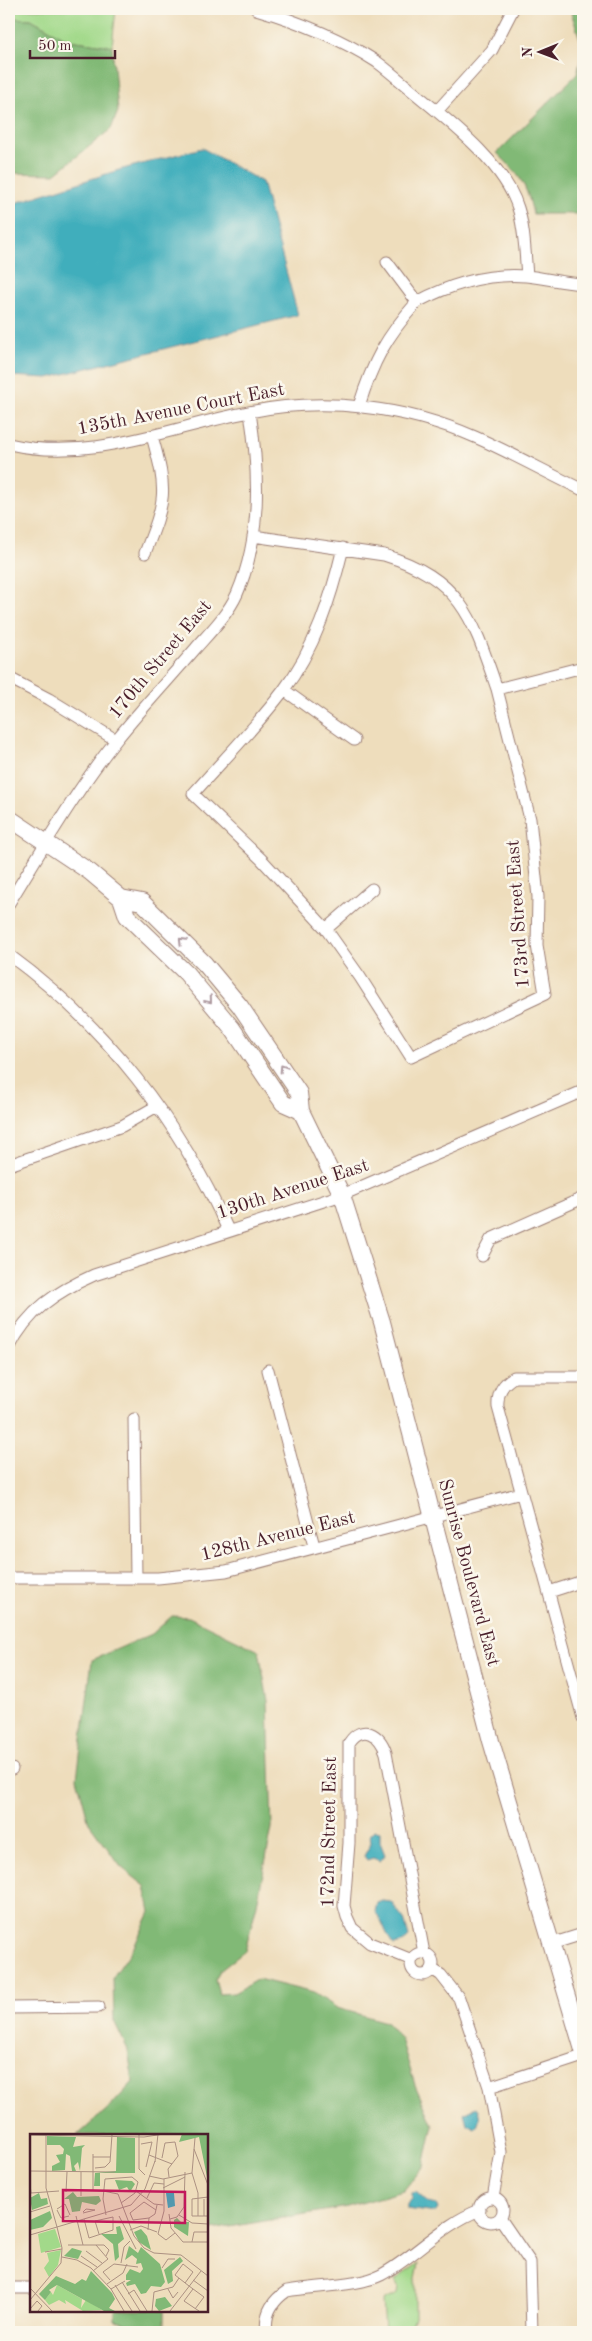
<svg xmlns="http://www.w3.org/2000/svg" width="592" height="2341" font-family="'Old Standard TT',serif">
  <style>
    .green { fill: #a2d98a; stroke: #767c5a }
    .forest { fill: #81b976; stroke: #666c50 }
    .water { fill: #3faebc; stroke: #446674 }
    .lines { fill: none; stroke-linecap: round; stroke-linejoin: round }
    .street-casing { stroke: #9c7e74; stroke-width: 13 }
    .secondary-casing { stroke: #9c7e74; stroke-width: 18 }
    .street { stroke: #fff; stroke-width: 11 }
    .secondary { stroke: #fff; stroke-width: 16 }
    .oneway { stroke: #ae9aa0 }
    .labels { text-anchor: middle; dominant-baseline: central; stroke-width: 5; stroke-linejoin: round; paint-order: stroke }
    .street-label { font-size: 19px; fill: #4a1f2b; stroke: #fbf7ec }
    .inset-road { fill: none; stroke: #ac9182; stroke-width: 1 }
    .view { fill: #c2185b; fill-opacity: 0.15; stroke: #c2185b; stroke-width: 2.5 }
    .inset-edge { fill: none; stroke: #4a1f2b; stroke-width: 2.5 }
  </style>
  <rect width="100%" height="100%" fill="#fbf7ec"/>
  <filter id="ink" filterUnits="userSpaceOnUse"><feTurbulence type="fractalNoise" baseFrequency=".02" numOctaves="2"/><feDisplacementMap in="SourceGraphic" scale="10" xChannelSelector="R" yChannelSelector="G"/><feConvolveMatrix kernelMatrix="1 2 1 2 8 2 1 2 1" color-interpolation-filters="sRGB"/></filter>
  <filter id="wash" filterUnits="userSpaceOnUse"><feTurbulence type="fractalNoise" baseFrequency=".0096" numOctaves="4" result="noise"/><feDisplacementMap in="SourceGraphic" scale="20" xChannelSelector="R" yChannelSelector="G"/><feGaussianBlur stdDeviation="1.12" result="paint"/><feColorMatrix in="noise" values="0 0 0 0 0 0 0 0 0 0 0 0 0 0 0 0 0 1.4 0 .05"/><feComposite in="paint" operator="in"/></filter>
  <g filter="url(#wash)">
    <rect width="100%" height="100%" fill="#eeddbc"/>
    <!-- green -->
    <path class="green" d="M9,9H116L112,46L68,40L31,19L9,18Z
      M419,2263L415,2283V2318L412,2325L414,2332H385L383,2301L397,2294L398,2286L395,2280Z"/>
    <!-- forest -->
    <path class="forest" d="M570,9H583V214H533C526,183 520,175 497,153L577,74L583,48Z
      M9,18L31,19L68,40L112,46L118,111L111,129L55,174L9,173Z
      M172,1616L189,1617L259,1651L268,1701L272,1828L257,1904L245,1951L221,1970L215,1980L219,1994L234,1993L258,1979L314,1993L337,2008L386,2022L401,2039L415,2085L433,2125L424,2166L403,2191L347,2207L206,2231V2135H78L112,2105L133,2082L128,2050L114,2021L113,1977L134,1947L150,1912L145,1886L121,1867L89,1823L77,1778L92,1660L152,1634Z
      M115,2310H164V2332L115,2321Z"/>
    <!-- water -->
    <path class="water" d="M202,148L262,182L298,315L48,378L10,376L9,208L15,203L119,170Z
      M374,1830L380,1832V1842L385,1855L380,1861L373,1858L367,1860L364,1856L371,1843L370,1834Z
      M382,1901L391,1902L404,1919L409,1937L402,1943L394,1945C385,1935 384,1921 375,1912L377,1903Z
      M476,2107C481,2112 480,2125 475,2128L467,2124L464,2113Z
      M416,2192L427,2202L436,2204L438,2209L435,2213L407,2209V2204L412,2199V2193Z"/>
  </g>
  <g filter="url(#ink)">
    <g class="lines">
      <!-- street casing -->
      <g class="street-casing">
        <path id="street" d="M256,9C297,21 340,38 377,62C388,70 399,80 410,89C446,119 504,162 518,208C525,230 525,254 527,276
          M437,111L492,50L513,9
          M417,302C451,284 488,273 526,276C545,278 564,283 583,284
          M359,406C373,361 386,337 417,302L387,262
          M9,444C91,463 170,427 249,412C324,397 405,406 475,437C512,453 547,473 583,490
          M253,536L384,555C462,579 473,619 497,689L583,667
          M343,548C331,598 315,649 283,691C256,727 223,760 193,794L261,859L326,929L360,977L411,1057L545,994L537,945L538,897L530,819L497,689
          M145,553C166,499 168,493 152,436
          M9,678L49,699L116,740
          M284,690L354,740
          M9,903C43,848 76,790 117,739C142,708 170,678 196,648C211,631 228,614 237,594C262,536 259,472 250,412
          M326,929L372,889
          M9,955C105,1025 180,1122 228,1230
          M9,1165L122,1126L157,1106
          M482,1256L491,1239L583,1198
          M9,1348C28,1310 56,1292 94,1275L342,1195L583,1091
          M268,1370L314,1546
          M583,1377H514C502,1384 497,1393 498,1407L583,1718
          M134,1419L136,1578
          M9,1578H158L226,1571L521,1493
          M549,1592L583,1581
          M9,1769H12
          M551,1944L583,1934
          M411 1964a11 11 0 1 1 22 0a11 11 0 1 1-22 0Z
          M412,1960L370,1943L352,1928L347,1917L344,1906L349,1843V1743C362,1723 380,1734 386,1753L424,1953
          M432,1969L441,1975L459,1998L489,2087L501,2152L493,2198
          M9,2008L99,2007
          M489,2087L583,2056
          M479 2210a12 12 0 1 1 24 0a12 12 0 1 1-24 0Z
          M500,2218L530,2262L532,2332
          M9,2288H31
          M267,2332C264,2314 272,2301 287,2291C312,2286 360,2286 381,2275C415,2257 442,2224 480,2210"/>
      </g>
      <!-- secondary casing -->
      <g class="secondary-casing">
        <path id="secondary" d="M9,818L90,872L121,898L127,916L186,973L232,1028L283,1103L301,1111
          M121,898L142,902L205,964L240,1006L299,1093L301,1111L342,1195L382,1322L491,1741L583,2050"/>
      </g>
      <!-- street -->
      <use href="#street" class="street"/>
      <!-- secondary -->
      <use href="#secondary" class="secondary"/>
    </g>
    <!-- one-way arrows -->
    <defs><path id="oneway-chevron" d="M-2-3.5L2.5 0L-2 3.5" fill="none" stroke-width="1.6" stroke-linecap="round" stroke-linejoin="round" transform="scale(1.25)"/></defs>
    <g class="oneway">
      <use href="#oneway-chevron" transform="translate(182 941) rotate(-134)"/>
      <use href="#oneway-chevron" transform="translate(209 1000) rotate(50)"/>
      <use href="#oneway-chevron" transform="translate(283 1068) rotate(-123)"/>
    </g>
  </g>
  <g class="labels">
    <!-- street labels -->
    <g class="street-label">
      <text transform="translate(181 410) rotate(-11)">135th Avenue Court East</text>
      <text transform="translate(161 660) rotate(-50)">170th Street East</text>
      <text transform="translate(519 914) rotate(-94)">173rd Street East</text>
      <text transform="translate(293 1190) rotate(-18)">130th Avenue East</text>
      <text transform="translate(278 1537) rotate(-14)">128th Avenue East</text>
      <text transform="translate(468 1573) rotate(75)">Sunrise Boulevard East</text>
      <text transform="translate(330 1832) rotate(-89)">172nd Street East</text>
    </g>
  </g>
  <!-- overview -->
  <g transform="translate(30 2134)">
    <rect width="178" height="178" fill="#eeddbc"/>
    <path d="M25,95L31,113L11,119L8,100ZM31,116L28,131L19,143L14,134L19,127L17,119ZM27,151L52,165L51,174L56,166L72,176L53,177L35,166L36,170L29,166L19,171L15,166L21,158L23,161Z" fill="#a2d98a"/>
    <path d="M152,0H177V43L169,3L149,8ZM17,2L46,3L43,13L55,11L52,14L50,37L48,28L44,32L46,37H42L40,22L36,20L35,36L22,37V32L30,28L26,21L33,20L34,15L30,11H17ZM87,3L105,4V39H70V52H64L65,39L86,37ZM85,46L102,47L105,50L100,58L97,53L89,56ZM43,58L47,63L69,62L71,67L66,71L52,68L50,77L42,78L39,65H34ZM9,59L11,65L17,64L18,70L2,76L0,64ZM20,77L22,84L13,93L0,96V86ZM147,84L151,88H159L158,102L144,93V86ZM90,92L94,105L88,110L89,123L85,127L83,110L71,100H87L86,93ZM111,95L117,102L121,116L109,108L104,98ZM99,112L108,119L111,113L130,130L135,148L131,153L121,152L116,159L111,160L105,150L97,152L96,149L101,146H96V141L100,135L110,139L113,135L111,129L106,130L107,125L102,121L95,126ZM42,114L52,117L48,125L34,122ZM150,123L153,127L142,137L143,147L138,150L134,136ZM61,137L82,159L85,165L79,174L85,177H74L27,151L19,156L21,158L15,166L9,160L26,142L45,150L52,145L56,147ZM135,163L142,172L129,177L125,172L126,165Z" fill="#81b976"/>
    <path d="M136,59H144L145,72L138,74Z" fill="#3faebc"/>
    <path class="inset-road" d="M109,0V35L115,41M0,1L114,3L134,0M165,4L162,39L168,59V82M111,10L122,8L116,33M164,15L178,51M63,20V57M119,21L142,30M63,23H80M132,24L135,9L145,8L148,22L138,35L139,43M125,28L128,0M65,34L75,33L80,28L82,1M0,37L85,38M119,42L133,45L162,39M75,45L73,65L76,81M75,45L102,43L108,48M134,45V77L128,100L136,106L145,99M0,50L1,59L29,57M133,54L155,43M73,57L88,60L104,102L114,114L124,119L151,121L178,142M106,57L124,70L133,71M36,58L37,38M51,62V38M178,63L162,65V82H178M117,64L124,49L134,50M174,65V82M91,69L105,59L108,48M27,75L35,70L40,81M27,76L31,84L39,82M0,78L20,72M53,78L56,75L65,76L53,79M139,80L141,94L153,108H178M149,81L162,89L178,90M46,82L53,111M89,82L106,115M119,84L103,86L100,79L114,68L126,76M54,85L59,104L83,96V83L65,87L69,100M140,85L147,83L154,73L155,38M100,96L111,92L127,98M118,96L119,84L125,80L127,71M0,101L27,93L16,54V0M162,108L164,98H178M38,111H74L79,116L76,122M56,117L72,129M15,118L32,115M51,122L67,133M32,123L47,126L61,134L81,155L94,177M91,129L94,113L100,107M132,134L138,125H145M63,137L78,125L66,111M80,146L73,138L84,130L108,133M163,146L178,157M92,148L110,177M155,149L163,138L153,130L145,141L159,152L174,163L165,175M77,150L93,139L97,130M85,151L102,177M0,154L22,177M81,155L95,147M138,155L143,164L148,158M163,155L154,167L169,177M98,160L104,156L117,177M0,166L31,129L32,114L27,93L101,71L115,55L125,27M0,175L7,167L12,172L8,177M122,177L124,158L143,153L149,144M140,177L171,137"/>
    <path class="view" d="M33,56L155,58V89L33,87Z"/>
    <rect width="178" height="178" class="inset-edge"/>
  </g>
  <!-- margin -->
  <rect width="592" height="2341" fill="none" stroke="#fbf7ec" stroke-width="30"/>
  <!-- north arrow -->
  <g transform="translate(540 52) rotate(269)" stroke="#fbf7ec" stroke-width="4" paint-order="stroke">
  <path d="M0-4L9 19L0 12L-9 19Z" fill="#4a1f2b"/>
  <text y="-8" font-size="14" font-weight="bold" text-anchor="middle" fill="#4a1f2b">N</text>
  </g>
  <!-- scale -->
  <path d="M30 50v8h85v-8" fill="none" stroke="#4a1f2b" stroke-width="2.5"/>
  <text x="38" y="50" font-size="15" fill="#4a1f2b" stroke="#fbf7ec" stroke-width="4" paint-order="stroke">50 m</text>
</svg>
